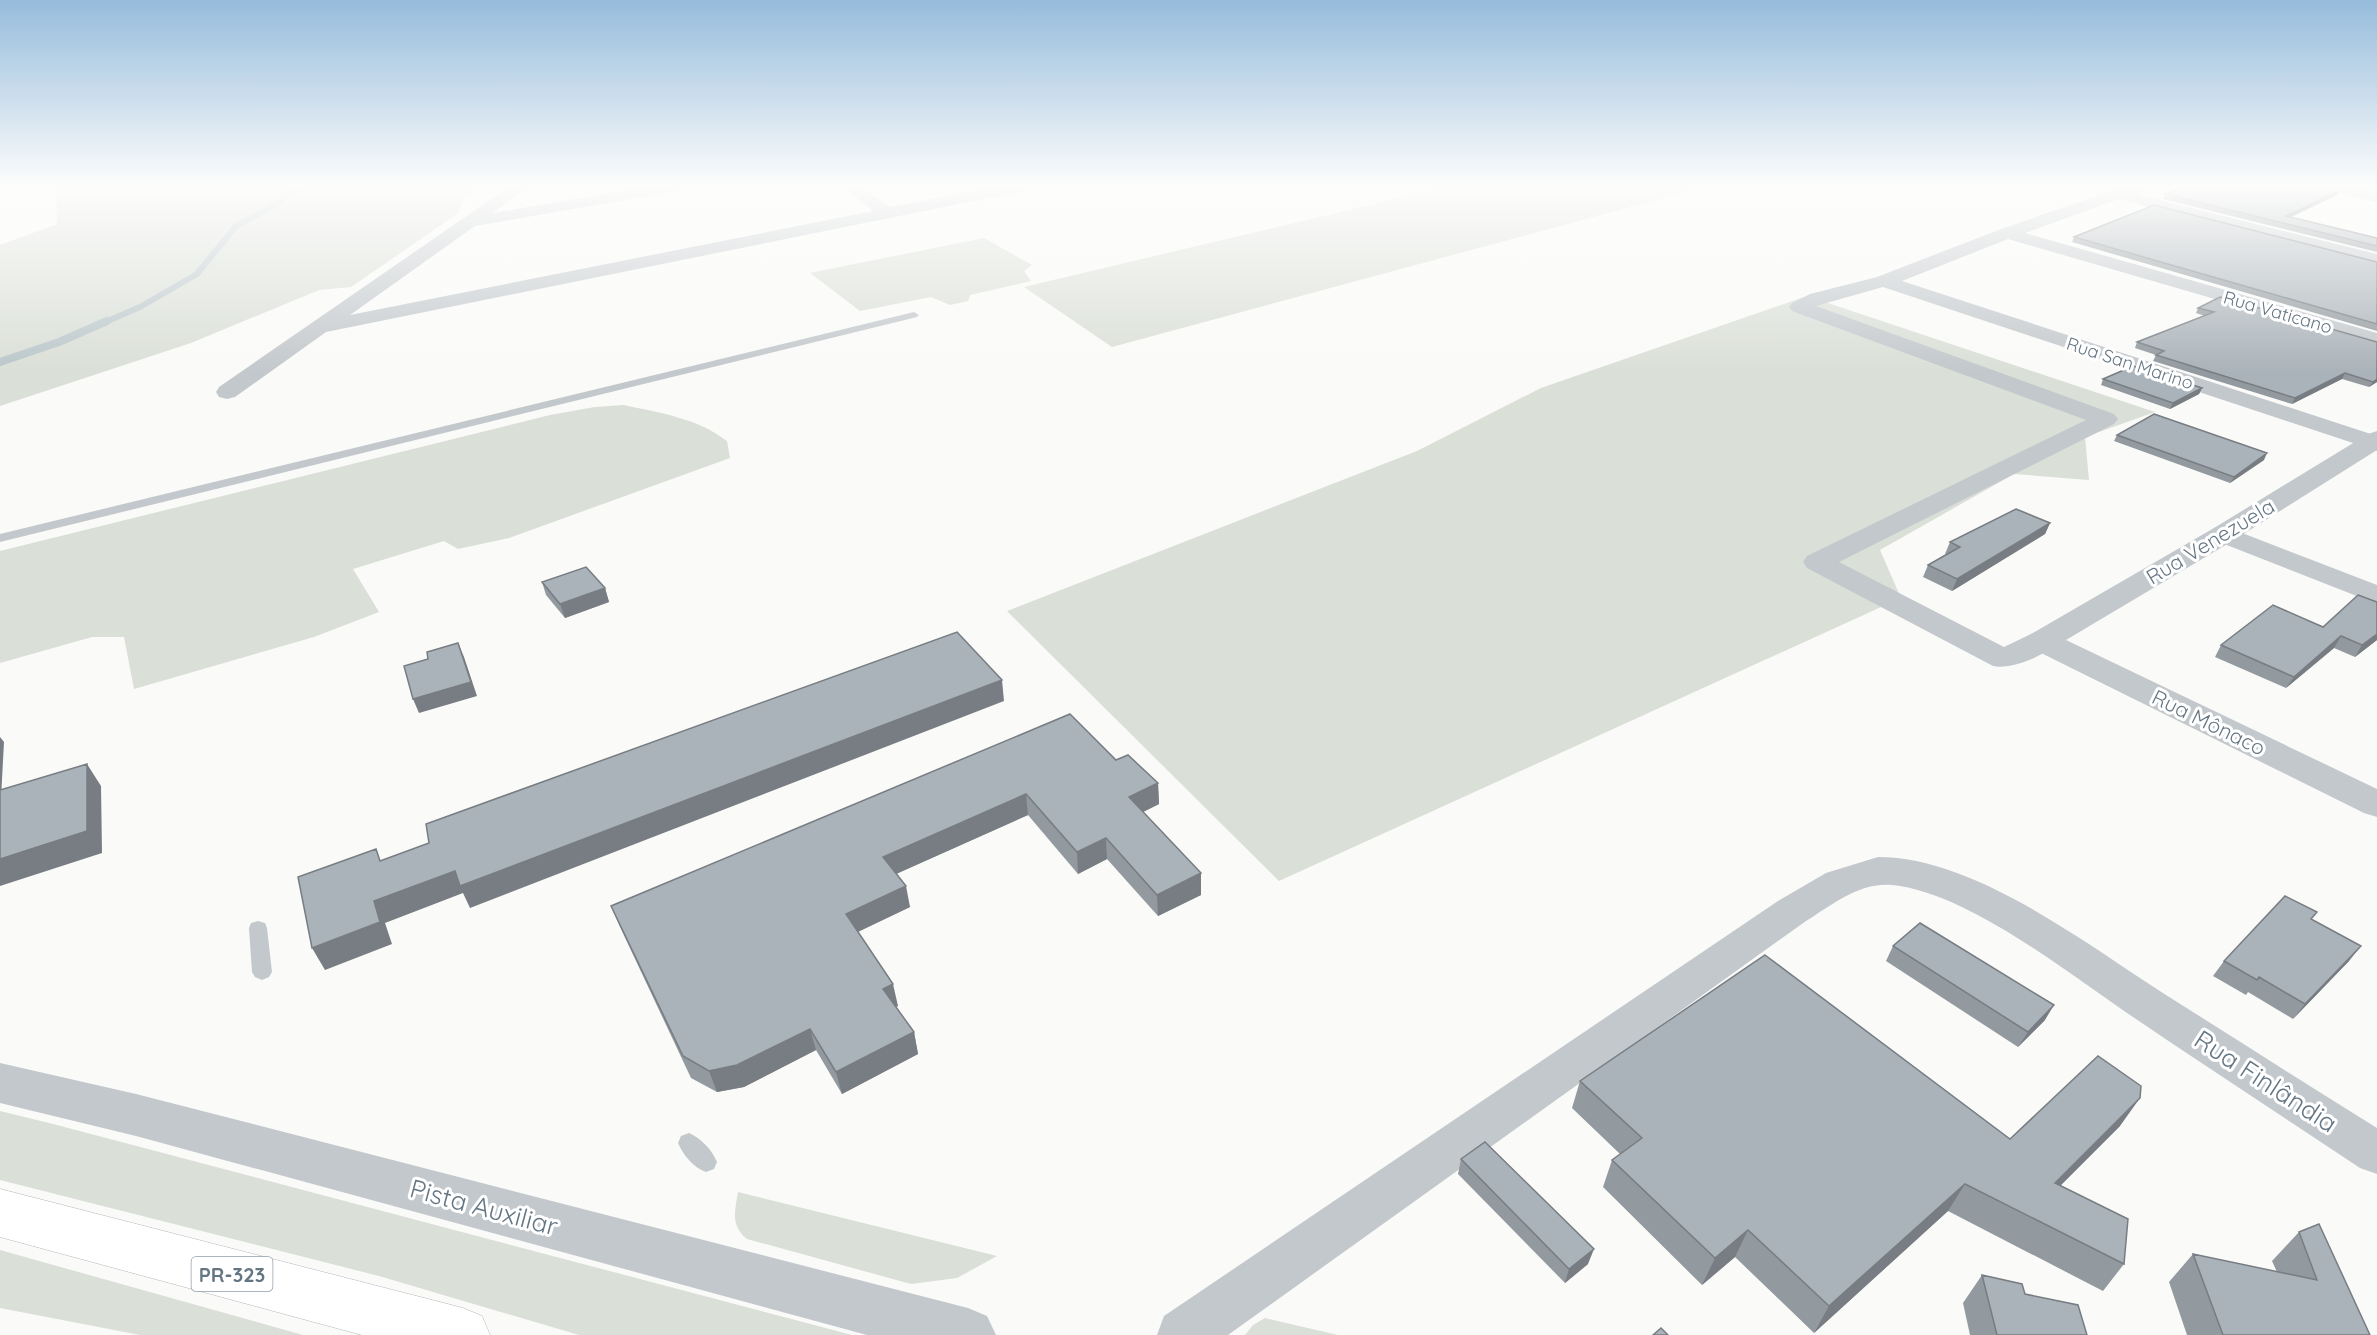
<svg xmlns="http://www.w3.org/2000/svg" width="2377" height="1335" font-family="Quicksand,sans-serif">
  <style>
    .green { fill: #dadfd7 }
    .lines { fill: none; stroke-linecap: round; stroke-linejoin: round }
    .stream-far1 { stroke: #bbc7cb; stroke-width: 6 }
    .stream { stroke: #bbc7cb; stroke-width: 8 }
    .trunk-casing { stroke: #b4b9bd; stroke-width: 1 }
    .service { fill: #c3c8cc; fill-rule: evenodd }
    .minor { fill: #c3c8cc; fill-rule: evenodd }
    .tertiary { fill: #c3c8cc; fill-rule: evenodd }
    .trunk { fill: #fff; fill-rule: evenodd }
    .wall { fill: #929a9f }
    .shaded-wall { fill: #777d82 }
    .building { fill: #aab3b9; stroke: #777d82; stroke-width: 1.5 }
    .labels { text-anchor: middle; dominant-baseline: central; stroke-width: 6; stroke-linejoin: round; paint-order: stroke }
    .far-street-label { font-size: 18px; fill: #657683; stroke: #fff }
    .shield { fill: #fff; stroke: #939fa8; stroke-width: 1.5 }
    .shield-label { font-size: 20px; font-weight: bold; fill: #657683 }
    .street-label { font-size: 21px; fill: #657683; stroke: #fff }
    .near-street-label { font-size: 26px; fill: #657683; stroke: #fff }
  </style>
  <rect width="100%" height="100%" fill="#fafaf8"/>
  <!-- green -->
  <path class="green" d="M64,186H485L464,197L458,213L447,221L351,287L319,290L191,343L0,406V245L57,224L56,188Z
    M1450,186H1708L1112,347L1024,287Z
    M984,238L1032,265L1024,271L1031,281L970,295L968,301L950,305L931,297L860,311L810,273Z
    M1807,296L2155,412L2085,437L2089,480L2014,474L1880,550L1901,598L1279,881L1007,611L1417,451L1541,388Z
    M624,405C660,413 697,418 727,441L730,458L509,538L458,549L444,541L353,569L379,612L314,637L134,689L124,637H92L0,663V551L550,415L595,407Z
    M0,1111L53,1124L852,1335H579L379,1276L0,1180Z
    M738,1192L997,1256L957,1278L911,1284L747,1239C730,1225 735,1211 738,1192Z
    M0,1250L303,1335H140L0,1308Z
    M1265,1318L1338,1335H1245L1253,1325Z"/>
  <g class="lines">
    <!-- stream-far1 -->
    <path class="stream-far1" d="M103,323L140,307L197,274L236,226L273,206L301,186"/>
    <!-- stream -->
    <path class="stream" d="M0,362L59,342L107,321"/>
    <!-- trunk casing -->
    <g class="trunk-casing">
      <path id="trunk" d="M0,1189L463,1308L482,1316L490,1335H362L0,1237Z"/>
    </g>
    <!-- service -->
    <path class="service" d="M914,312L919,315L917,317L0,542V534Z
      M258,921L265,923L267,928L272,972L269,977L262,980L255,977L252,972L249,928L251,923Z
      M689,1133C701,1138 712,1150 717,1162L714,1169L706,1172C694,1168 683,1155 678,1143L681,1136Z"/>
    <!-- minor -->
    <path class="minor" d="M510,186H528L493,213L650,186H684L676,191L475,226L350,315L873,211L842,186H860L890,207L1000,186H1031L1023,191L326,332L235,397L227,399L219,397L216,392L219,387Z
      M2126,186H2149L2147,189L2135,194L2377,254V266L2119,199L2025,233L2377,333V346L2008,239L1902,281L2377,436V451L1883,287L1816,306L2114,414L2118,419L2114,424L1839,562L2004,647L2031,634L2042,632L2053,634L2057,641C2047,656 2011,670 1993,666L1807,568L1803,562L1807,556L2086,420L1792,311L1789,307L1792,303L1810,294L1877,277L2001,229Z
      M2320,186H2348L2377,192V202L2322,189Z
      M2224,526L2377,585V604L2214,540L2210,534L2214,528Z
      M1878,857C1975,857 2086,944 2166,995C2236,1039 2306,1084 2377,1128V1174L2360,1168C2285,1118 2208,1068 2133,1017C2071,975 1967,892 1892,885C1859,882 1832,905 1806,921L1228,1335H1157L1164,1316L1778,901L1826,873Z"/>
    <!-- tertiary -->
    <path class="tertiary" d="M2377,431V450L2234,540L2066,640L2377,789V817L2364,813L2031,648L2026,641L2031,634L2214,528L2368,434Z
      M0,1063L136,1094L968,1308L987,1316L996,1335H867L136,1136L0,1103Z"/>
    <!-- trunk -->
    <use href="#trunk" class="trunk"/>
  </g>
  <!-- wall -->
  <path class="wall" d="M2359,186H2377V190Z
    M2324,187L2340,190L2337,195L2291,217L2377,238V252L2163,199L2165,194Z
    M2074,237L2377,262V331L2072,242Z
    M2198,308L2377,342V382L2369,387L2342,379L2292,404L2153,361L2156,355L2135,348L2137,342L2205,316L2196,313Z
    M2103,379L2202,388L2199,394L2170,409L2101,385Z
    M2117,435L2264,460L2230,483L2114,441Z
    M2050,523L2045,534L1952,591L1923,577L1928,565L1946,554H1945L1950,542Z
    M542,582L605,588L609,602L565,618L546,595Z
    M2323,627L2377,640L2355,657L2334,648L2286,688L2215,657L2221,645Z
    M1116,760L1158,783L1159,804L1143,812L1201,873V895L1158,916L1107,859L1078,874L1028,815L896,874L910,907L858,932L898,1006L896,1007L914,1032L918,1054L842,1094L816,1050L744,1087L717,1092L691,1078L620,927L611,906Z
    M2311,919L2349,961L2293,1019L2248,992L2246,995L2213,976L2224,961Z
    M1893,946L2045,1020L2018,1047L1886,961Z
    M1580,1081L2010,1139L2120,1126L2060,1186L2124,1264L2103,1291L1948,1211L1814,1333L1735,1257L1702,1285L1603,1187L1612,1160L1620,1154L1572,1108Z
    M1461,1159L1588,1264L1565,1283L1458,1174Z
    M2299,1232L2370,1335H2187L2169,1282L2193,1254L2277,1272L2272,1261Z
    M1982,1275L2025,1294L2087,1335H1970L1963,1303Z"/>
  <!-- shaded-wall -->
  <path class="shaded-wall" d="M2340,190L2337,195L2284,220L2286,216Z
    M2345,373L2342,379L2292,404L2295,398Z
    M2377,379V382L2369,387L2373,382Z
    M2202,388L2199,394L2170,409L2173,403Z
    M2267,453L2264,460L2230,483L2234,477Z
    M2050,523L2045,534L1952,591L1957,579Z
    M605,588L609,602L565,618L560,604Z
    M2377,634V640L2355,657L2362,645Z
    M2341,636L2334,648L2286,688L2294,677Z
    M458,643L464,657L477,696L419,713L413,699Z
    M1002,680L1004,701L470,908L463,893L385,923L392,944L325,970L312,948L374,901L455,871Z
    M0,737L4,742L0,817Z
    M87,764L101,786L102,853L0,886V859Z
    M1158,783L1159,804L1129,819V797Z
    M1026,794L1028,815L887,878L883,857Z
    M1106,838L1107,859L1078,874L1077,852Z
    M1201,873V895L1158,916L1157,895Z
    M906,886L910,907L851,935L846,914Z
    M2361,946L2349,961L2293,1019L2305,1004Z
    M893,984L898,1006L888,1010L883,989Z
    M2054,1005L2045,1020L2018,1047L2028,1032Z
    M810,1029L816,1050L744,1087L717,1092L709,1071Z
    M914,1032L918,1054L842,1094L836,1072Z
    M2140,1098L2120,1126L2036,1210L2055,1183Z
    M1965,1184L1948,1211L1814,1333L1829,1306Z
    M1748,1230L1735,1257L1702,1285L1715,1258Z
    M1594,1249L1588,1264L1565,1283L1569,1269Z"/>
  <!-- building -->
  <path class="building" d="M2191,186H2323L2324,187L2340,190L2286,216L2377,238V246L2165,194Z
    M2154,205L2377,262V324L2074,237Z
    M2220,297L2377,342V379L2373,382L2345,373L2295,398L2156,355L2164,351L2137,342L2214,312L2198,308Z
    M2133,366L2202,388L2173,403L2103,379Z
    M2154,414L2267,453L2234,477L2117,435Z
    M2016,509L2050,523L1957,579L1928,565L1960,547L1950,542Z
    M586,567L605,588L560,604L542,582Z
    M2358,595L2377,602V634L2362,645L2341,636L2294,677L2221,645L2273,605L2323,627Z
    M957,632L1002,680L460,886L455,871L374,901L380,922L312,948L298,877L376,849L380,861L429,843L426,824Z
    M458,643L471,682L413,699L404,666L428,659L427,652Z
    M1070,714L1116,760L1128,755L1158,783L1129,797L1201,873L1157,895L1106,838L1077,852L1026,794L883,857L906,886L846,914L893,984L883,989L914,1032L836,1072L810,1029L737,1065L709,1071L683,1056L611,906Z
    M87,764V831L0,859V790Z
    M2285,896L2317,912L2311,919L2361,946L2305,1004L2259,977L2257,980L2224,961Z
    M1920,923L2054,1005L2028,1032L1893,946Z
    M1765,955L2010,1139L2098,1056L2141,1086L2140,1098L2055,1183L2128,1219L2124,1264L1965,1184L1829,1306L1748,1230L1715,1258L1612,1160L1642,1138L1580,1081Z
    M1485,1142L1594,1249L1569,1269L1461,1159Z
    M2319,1224L2370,1335H2223L2193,1254L2317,1280L2299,1232Z
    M1982,1275L2022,1284L2025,1294L2078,1305L2087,1335H1997Z
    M1661,1328L1668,1335H1653Z"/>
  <!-- sky -->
  <linearGradient id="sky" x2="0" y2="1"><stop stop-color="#96bcdc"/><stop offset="0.5" stop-color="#fdfdfc"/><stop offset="1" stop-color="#fdfdfc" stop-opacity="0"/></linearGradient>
  <rect width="2377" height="372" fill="url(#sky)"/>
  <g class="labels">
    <!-- far-street labels -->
    <g class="far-street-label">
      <text transform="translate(2278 312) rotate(16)">Rua Vaticano</text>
      <text transform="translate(2130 363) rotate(18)">Rua San Marino</text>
    </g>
    <!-- shield labels -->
    <rect class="shield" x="191.5" y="1257" width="81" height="34" rx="4.5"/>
    <g class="shield-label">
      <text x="232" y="1274">PR-323</text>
    </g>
    <!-- street labels -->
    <g class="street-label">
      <text transform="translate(2210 541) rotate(-31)">Rua Venezuela</text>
      <text transform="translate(2209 722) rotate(26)">Rua Mônaco</text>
    </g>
    <!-- near-street labels -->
    <g class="near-street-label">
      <text transform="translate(2266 1081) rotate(33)">Rua Finlândia</text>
      <text transform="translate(484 1207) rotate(15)">Pista Auxiliar</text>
    </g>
  </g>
</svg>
